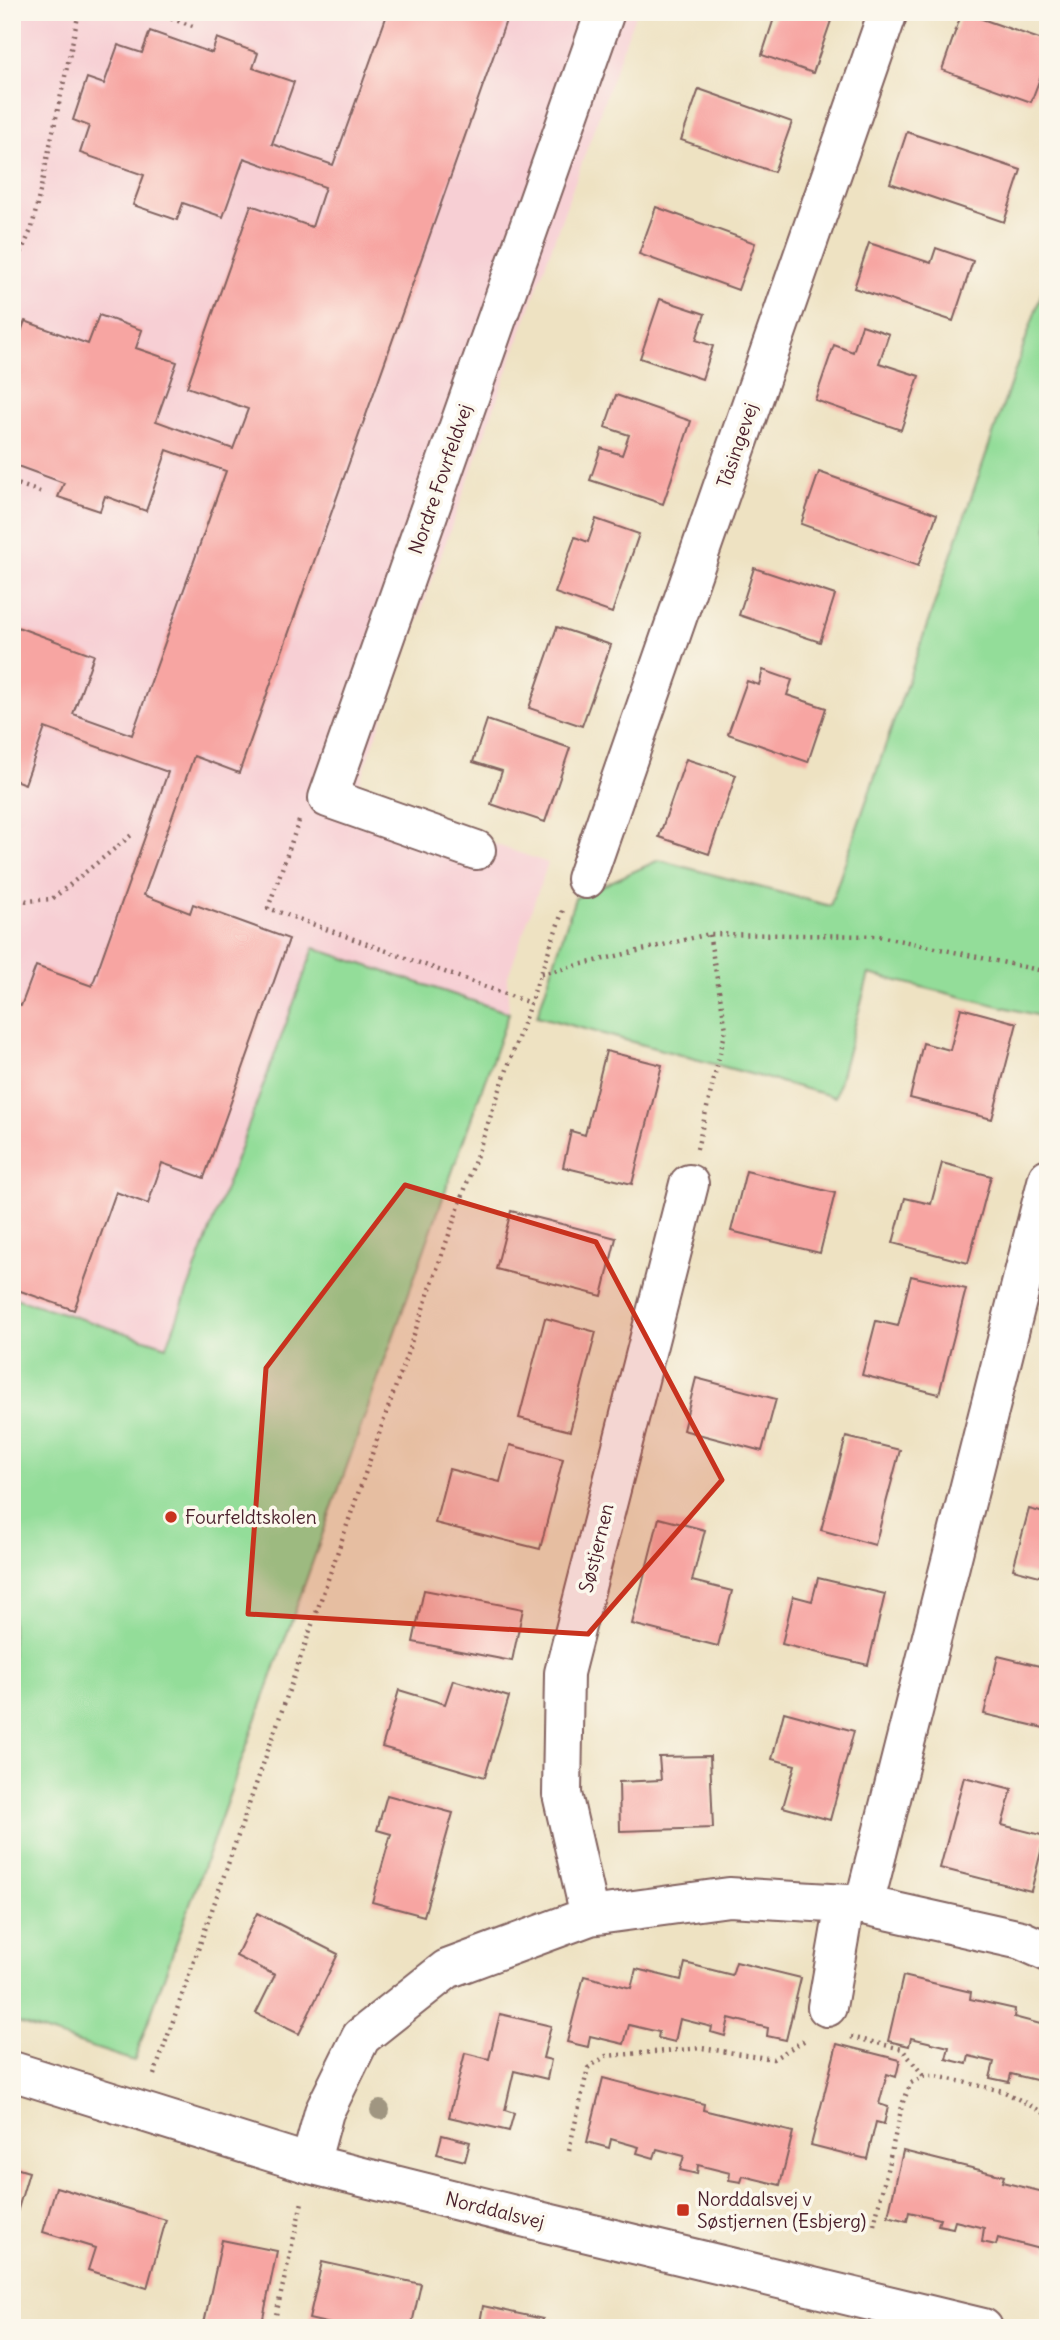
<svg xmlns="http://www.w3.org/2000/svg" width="1060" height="2340" font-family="Delius,sans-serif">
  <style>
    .built { fill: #f7cfd4 }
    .green { fill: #93dd99; stroke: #6e7e62; stroke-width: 2 }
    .building { fill: #f7a5a2 }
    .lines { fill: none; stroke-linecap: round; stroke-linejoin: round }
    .minor-casing { stroke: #836360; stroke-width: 42 }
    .path { stroke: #836360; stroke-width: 4.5; stroke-dasharray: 2 5; stroke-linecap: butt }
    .minor { stroke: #fff; stroke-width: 38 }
    .tree { fill: #a09681 }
    .marked { fill: #c8321e; fill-opacity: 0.2; stroke: #c8321e; stroke-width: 5; stroke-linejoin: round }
    .poi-dot { fill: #c8321e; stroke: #fbf7ec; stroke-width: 2.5 }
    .labels { text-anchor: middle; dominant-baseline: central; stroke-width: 7; stroke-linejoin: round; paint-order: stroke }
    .street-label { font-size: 19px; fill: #4a1f2b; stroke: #fbf7ec }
    .poi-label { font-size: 19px; fill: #4a1f2b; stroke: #fbf7ec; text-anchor: start }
  </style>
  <rect width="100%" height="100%" fill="#fbf7ec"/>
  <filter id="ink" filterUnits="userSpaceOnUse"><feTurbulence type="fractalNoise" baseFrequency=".0143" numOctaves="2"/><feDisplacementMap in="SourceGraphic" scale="14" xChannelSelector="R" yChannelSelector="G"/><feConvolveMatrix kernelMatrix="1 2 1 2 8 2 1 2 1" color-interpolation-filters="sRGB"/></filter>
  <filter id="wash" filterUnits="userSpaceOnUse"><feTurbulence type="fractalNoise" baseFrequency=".00686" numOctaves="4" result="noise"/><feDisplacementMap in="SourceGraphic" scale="28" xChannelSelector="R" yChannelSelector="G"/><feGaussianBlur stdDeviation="1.57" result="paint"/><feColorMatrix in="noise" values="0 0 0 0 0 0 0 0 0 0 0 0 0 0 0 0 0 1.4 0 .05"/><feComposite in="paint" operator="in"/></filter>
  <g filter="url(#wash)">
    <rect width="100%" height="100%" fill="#eee2c2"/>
    <!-- built -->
    <path class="built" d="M12,12H636L355,795L548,863L507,979L509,1013L134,2061L12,2021Z"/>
    <!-- green -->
    <path class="green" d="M1048,275V1018L869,974L835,1097L537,1016L575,898L659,860L830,906Z
      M314,948L509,1013L134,2061L12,2021V1297L167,1346Z"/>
    <g id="blocks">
      <!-- building -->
      <path class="building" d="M388,12H509L239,773L194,756L144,895L190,913L193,904L289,939L204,1178L162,1163L148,1204L116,1192L74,1310L12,1288V1161L19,1144L12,1141V1002L21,1006L36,966L92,986L168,772L45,728L25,784L12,779V625L94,655L73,714L132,735L226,471L167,450L146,511L105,496L100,511L58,497L64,483L12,464V347L15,348L25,321L88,344L99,315L142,330L136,348L177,362L156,421L233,449L248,409L187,387L251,205L312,227L325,187L244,158L223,217L183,203L177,220L133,205L144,175L80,153L89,126L73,120L87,78L104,84L118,45L142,53L150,31L212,53L217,38L258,53L253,68L294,82L272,144L333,165Z
        M776,12H834L813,73L762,55Z
        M962,12L1048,42V57L1031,102L942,70Z
        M699,89L792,122L774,172L681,140Z
        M907,132L1021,170L1004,222L890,183Z
        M656,207L755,243L738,290L639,254Z
        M869,243L931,263L936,248L973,261L953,321L854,288Z
        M660,299L705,314L696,340L713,346L702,379L640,358Z
        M862,325L889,334L879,363L919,376L901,430L815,400L834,345L853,352Z
        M616,395L691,421L663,504L590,480L601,448L622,455L629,435L605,427Z
        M819,472L937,514L918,566L801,524Z
        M596,519L639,534L612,613L555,593L575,537L588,542Z
        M754,568L835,595L820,642L739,615Z
        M557,627L611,645L582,726L529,708Z
        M763,670L792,680L787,695L826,708L808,762L728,734L747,681L759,685Z
        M487,720L570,748L545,822L491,804L502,771L473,762Z
        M686,759L736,775L709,854L659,837Z
        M961,1008L1017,1023L992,1119L910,1098L923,1043L950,1050Z
        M606,1051L662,1065L632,1184L563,1167L571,1131L585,1135Z
        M942,1163L991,1176L968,1263L893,1243L905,1198L931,1204Z
        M746,1171L835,1193L820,1253L731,1231Z
        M511,1211L616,1238L602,1296L496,1269Z
        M911,1276L966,1289L939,1394L862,1375L876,1321L898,1326Z
        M545,1318L596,1332L570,1431L519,1418Z
        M696,1378L776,1399L762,1451L683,1430Z
        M846,1437L900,1450L875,1545L821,1530Z
        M510,1445L563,1459L540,1549L435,1523L449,1469L500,1482Z
        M1029,1509L1048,1514L1047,1578L1013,1569Z
        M659,1518L705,1530L692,1581L732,1591L718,1646L632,1624Z
        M818,1578L885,1594L868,1665L782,1644L793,1596L812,1601Z
        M424,1590L523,1609L512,1661L413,1642Z
        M998,1656L1048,1668V1729L984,1714Z
        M453,1680L509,1697L485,1777L382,1747L399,1690L445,1704Z
        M784,1712L854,1731L830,1820L783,1807L795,1765L772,1759Z
        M710,1756L713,1828L620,1831L619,1782L661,1780L659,1757Z
        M964,1777L1012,1789L1002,1825L1045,1836L1031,1891L940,1868Z
        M387,1795L453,1813L424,1916L372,1902L391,1834L377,1830Z
        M257,1913L338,1954L299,2034L256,2013L275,1975L236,1956Z
        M736,1962L801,1978L786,2040L767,2036L768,2028L729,2018L725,2036L711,2032L712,2027L680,2019L675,2042L658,2038L659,2032L629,2025L624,2044L590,2036L588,2047L567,2042L584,1976L631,1988L636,1969L681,1980L685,1963L732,1975Z
        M903,1976L971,1992L970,1999L1015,2009L1014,2017L1048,2026V2083L1011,2074L1009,2082L990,2078L994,2062L969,2056L967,2064L946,2059L949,2047L911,2038L909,2046L888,2041Z
        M500,2014L551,2026L543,2058L551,2060L547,2079L514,2071L505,2110L514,2113L509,2131L449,2117L465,2053L489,2059Z
        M837,2044L900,2060L896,2077L887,2074L879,2104L888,2107L884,2124L876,2122L867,2159L811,2145Z
        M603,2078L704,2104L703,2110L793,2132L780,2185L743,2176L741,2182L729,2180L730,2173L698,2165L697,2174L680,2170L684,2156L657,2149L654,2158L637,2153L639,2147L611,2139L609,2148L587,2142Z
        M442,2135L470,2142L465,2161L437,2154Z
        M903,2151L1004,2176L1002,2182L1048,2193V2251L998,2238L996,2245L982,2242L984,2228L955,2221L953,2228L938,2225L940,2219L909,2212L907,2221L888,2216Z
        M12,2167L29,2172L13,2226H12Z
        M56,2187L166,2220L147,2288L88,2270L95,2248L43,2232Z
        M222,2240L277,2251L261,2328H203Z
        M322,2262L421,2284L411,2328H348L309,2319Z
        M483,2306L543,2319L541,2328H479Z"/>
    </g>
  </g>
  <g filter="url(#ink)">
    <use href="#blocks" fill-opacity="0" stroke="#836360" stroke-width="2"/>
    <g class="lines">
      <!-- minor casing -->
      <g class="minor-casing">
        <path id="minor" d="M476,850L328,798L605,12
          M586,879L888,12
          M864,1905L1048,1178
          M590,1916L562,1794L564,1673L689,1184
          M827,2007L845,1904
          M12,2071L310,2164L551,2224L983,2328
          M310,2164L324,2112L361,2037L447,1969L590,1916L729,1897L864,1905L1021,1940L1048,1952"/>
      </g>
      <!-- path -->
      <path class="path" d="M151,12L196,27
        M12,272L32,228L79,12
        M12,482L40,492
        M299,821L268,908L530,1003
        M12,896L27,901L52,899L134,833
        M541,974L709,934L879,936L1048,972
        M697,1149L726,1029L709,934
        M851,2037L902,2049L924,2076
        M154,2075L564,907
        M569,2150L588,2068L606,2056L702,2048L773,2059L807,2039
        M874,2225L903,2102L911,2083L924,2076H936L1003,2091L1048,2115
        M273,2328L302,2202"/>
      <!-- minor -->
      <use href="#minor" class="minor"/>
    </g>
    <!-- trees -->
    <circle class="tree" cx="380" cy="2110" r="10"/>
  </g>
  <!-- marked area -->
  <path class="marked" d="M405,1185L596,1242L722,1480L588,1634L248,1614L266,1368Z"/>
  <!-- markers -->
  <g class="poi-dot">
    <circle cx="171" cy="1517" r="7"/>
    <rect x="676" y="2203" width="14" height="14" rx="3.5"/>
  </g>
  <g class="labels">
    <!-- street labels -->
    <g class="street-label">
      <text transform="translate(737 445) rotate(-71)">Tåsingevej</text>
      <text transform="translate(440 479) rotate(-71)">Nordre Fovrfeldvej</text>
      <text transform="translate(596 1548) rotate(-76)">Søstjernen</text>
      <text transform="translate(495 2210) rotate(14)">Norddalsvej</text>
    </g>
    <!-- poi labels -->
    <g class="poi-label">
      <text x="185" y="1517">Fourfeldtskolen</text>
      <text x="697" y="2199">Norddalsvej v<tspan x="697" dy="22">Søstjernen (Esbjerg)</tspan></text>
    </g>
  </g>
  <!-- margin -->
  <rect width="1060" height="2340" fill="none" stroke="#fbf7ec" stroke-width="42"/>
</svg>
